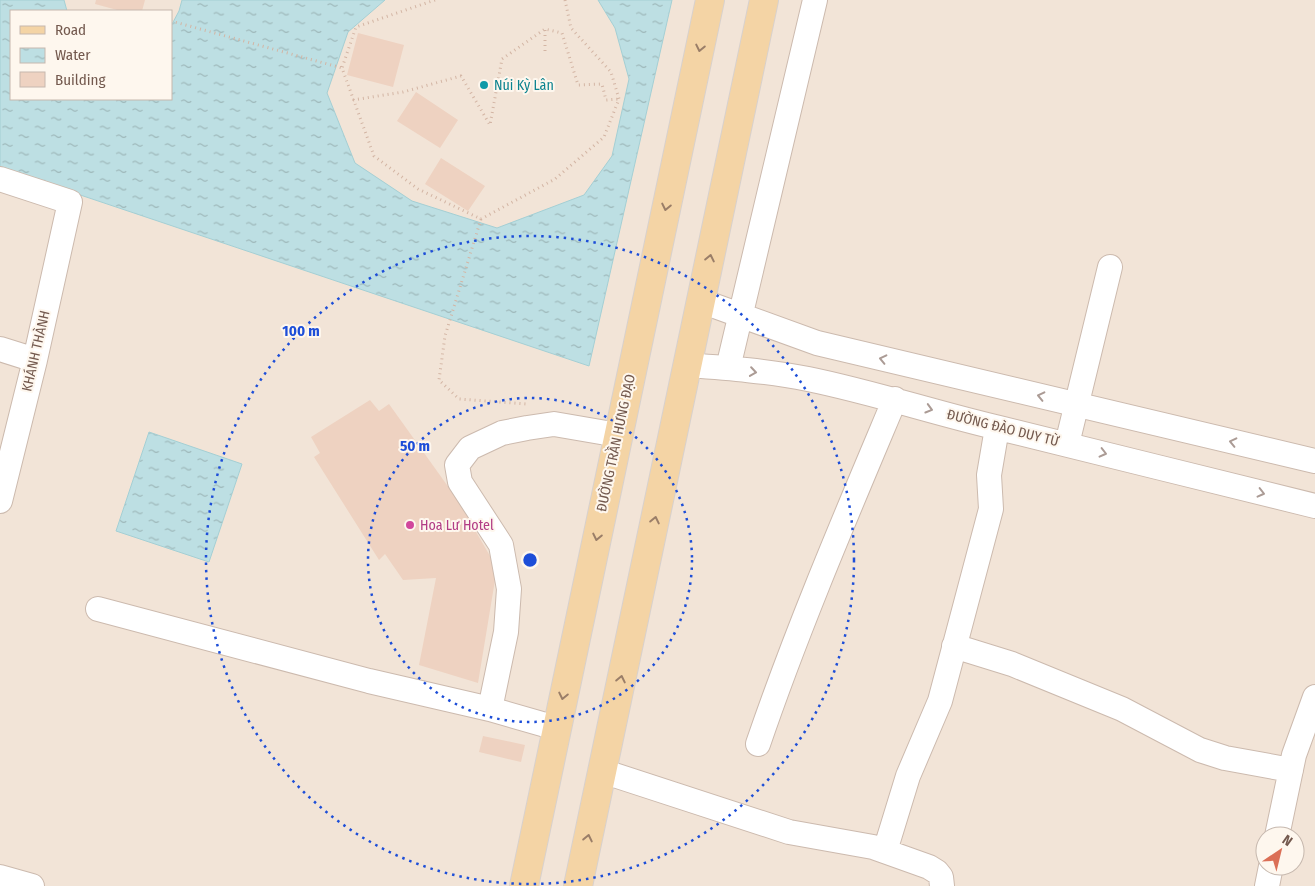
<svg xmlns="http://www.w3.org/2000/svg" width="1315" height="886" font-family="'Fira Sans Condensed',sans-serif">
  <style>
    .residential { fill: #f2e4d7; fill-rule: evenodd }
    .water { fill: url(#water-ripples); stroke: #a4cfd4 }
    .building { fill: #eed2c1 }
    .lines { fill: none; stroke-linecap: round; stroke-linejoin: round }
    .minor-casing { stroke: #ccbaae; stroke-width: 26 }
    .major-casing { stroke: #d8d1cd; stroke-width: 30 }
    .path { stroke: #d3b5a4; stroke-width: 3; stroke-dasharray: 1 4; stroke-linecap: butt }
    .minor { stroke: #fff; stroke-width: 24 }
    .major { stroke: #f4d4a5; stroke-width: 28 }
    .oneway { stroke: #9a7e68 }
    .oneway2 { stroke: #ab9b95 }
    .ring { fill: none; stroke: #1d4ed8; stroke-width: 2.5; stroke-dasharray: 2.5 5 }
    .culture-dot { fill: #0f9aa8; stroke: #fef7ee; stroke-width: 2 }
    .hotel-dot { fill: #d1479c; stroke: #fef7ee; stroke-width: 2 }
    .labels { text-anchor: middle; dominant-baseline: central; stroke-width: 4; stroke-linejoin: round; paint-order: stroke }
    .culture-label { font-size: 14px; fill: #0d838f; stroke: #fef7ee; text-anchor: start }
    .street-label { font-size: 14px; fill: #73594e; stroke: #fef7ee }
    .hotel-label { font-size: 14px; fill: #b23c85; stroke: #fef7ee; text-anchor: start }
    .centre { fill: #1d4ed8; stroke: #fef7ee; stroke-width: 2.5 }
    .ring-label { font-size: 15px; text-anchor: middle; font-weight: bold; fill: #1d4ed8; stroke: #fef7ee; stroke-width: 4; stroke-linejoin: round; paint-order: stroke }
  </style>
  <defs>
    <pattern id="water-ripples" width="26" height="14" patternUnits="userSpaceOnUse" patternTransform="scale(1.25)"><rect width="26" height="14" fill="#bddfe3"/><path d="M2 4q2-2 4 0t4 0M15 11q2-2 4 0t4 0" fill="none" stroke="#9eb8ba"/></pattern>
  </defs>
  <rect width="100%" height="100%" fill="#fbf3e8"/>
  <!-- residential -->
  <path class="residential" d="M0,0H1315V886H0ZM11,11H171V99H11ZM1265,836H1295V866H1265Z"/>
  <!-- water -->
  <path class="water" d="M0,0H64L67,11H11V99H171V26L179,11L182,0H385L348,32L327,93L355,163L412,201L497,228L584,195L612,156L629,79L615,28L598,0H672L589,366L0,168Z
    M149,432L242,464L209,562L116,531Z"/>
  <!-- building -->
  <path class="building" d="M96,0H145L142,11H121L95,4Z
    M358,33L404,45L393,87L347,75Z
    M416,92L458,120L440,148L397,121Z
    M441,158L485,186L468,211L425,184Z
    M370,400L379,411L389,404L457,499L497,568L478,683L419,665L436,578L403,580L385,554L379,560L314,457L320,453L311,437Z
    M483,736L525,745L521,762L479,752Z"/>
  <g class="lines">
    <!-- minor casing -->
    <g class="minor-casing">
      <path id="minor" d="M0,179L70,202L35,360L0,501
        M701,301L817,343L1315,461
        M0,349L35,360
        M687,365C727,368 768,371 808,379C872,392 935,413 999,428C1104,454 1210,480 1315,506
        M728,368L815,0
        M1067,444L1110,267
        M98,609L369,681L490,709
        M954,646L1012,664L1122,709L1200,750L1225,758L1291,770
        M556,728L490,709L506,632L509,589L501,545L460,482L457,465L470,448L502,433L527,428L554,424L618,435
        M758,744C798,627 847,513 895,399
        M602,771L789,832L873,847L929,867L937,872L941,877L942,886
        M1277,836L1294,755L1315,697
        M885,851L908,776L940,701L991,509L989,475L997,428
        M0,877L32,886
        M1267,886L1271,866"/>
    </g>
    <!-- major casing -->
    <g class="major-casing">
      <path id="major" d="M524,886L710,0
        M578,886L764,0"/>
    </g>
    <!-- path -->
    <path class="path" d="M435,0L356,27L342,68L374,156L418,189L481,219L555,179L604,137L619,99L611,72L571,28L565,0
      M171,21L342,68
      M545,51V29
      M353,100L403,92L461,76L490,125L502,59L545,29L562,33L578,85L602,84L606,100L619,99
      M481,219L445,336L439,380L459,399L527,404"/>
    <!-- minor -->
    <use href="#minor" class="minor"/>
    <!-- major -->
    <use href="#major" class="major"/>
  </g>
  <!-- one-way arrows -->
  <defs><path id="oneway-chevron" d="M-2-3.5L2.5 0L-2 3.5" fill="none" stroke-width="1.6" stroke-linecap="round" stroke-linejoin="round" transform="scale(1.25)"/></defs>
  <g class="oneway">
    <use href="#oneway-chevron" transform="translate(700 48) rotate(102)"/>
    <use href="#oneway-chevron" transform="translate(666 207) rotate(102)"/>
    <use href="#oneway-chevron" transform="translate(710 258) rotate(-78)"/>
    <use href="#oneway-chevron" transform="translate(655 520) rotate(-78)"/>
    <use href="#oneway-chevron" transform="translate(597 537) rotate(102)"/>
    <use href="#oneway-chevron" transform="translate(621 679) rotate(-78)"/>
    <use href="#oneway-chevron" transform="translate(563 696) rotate(102)"/>
    <use href="#oneway-chevron" transform="translate(588 838) rotate(-78)"/>
  </g>
  <g class="oneway2">
    <use href="#oneway-chevron" transform="translate(883 359) rotate(-167)"/>
    <use href="#oneway-chevron" transform="translate(753 372) rotate(8)"/>
    <use href="#oneway-chevron" transform="translate(1041 396) rotate(-167)"/>
    <use href="#oneway-chevron" transform="translate(929 409) rotate(16)"/>
    <use href="#oneway-chevron" transform="translate(1233 442) rotate(-167)"/>
    <use href="#oneway-chevron" transform="translate(1103 453) rotate(14)"/>
    <use href="#oneway-chevron" transform="translate(1261 493) rotate(14)"/>
  </g>
  <!-- distance rings -->
  <g class="ring">
    <circle cx="530" cy="560" r="162"/>
    <circle cx="530" cy="560" r="324"/>
  </g>
  <!-- markers -->
  <circle class="culture-dot" cx="484" cy="85" r="5"/>
  <circle class="hotel-dot" cx="410" cy="525" r="5"/>
  <g class="labels">
    <!-- culture labels -->
    <g class="culture-label">
      <text x="494" y="85">Núi Kỳ Lân</text>
    </g>
    <!-- street labels -->
    <g class="street-label">
      <text transform="translate(36 351) rotate(-77)">KHÁNH THÀNH</text>
      <text transform="translate(1003 428) rotate(14)">ĐƯỜNG ĐÀO DUY TỪ</text>
      <text transform="translate(616 443) rotate(-78)">ĐƯỜNG TRẦN HƯNG ĐẠO</text>
    </g>
    <!-- hotel labels -->
    <g class="hotel-label">
      <text x="420" y="525">Hoa Lư Hotel</text>
    </g>
  </g>
  <circle cx="530" cy="560" r="8" class="centre"/>
  <g class="ring-label">
    <text x="301" y="336">100 m</text>
    <text x="415" y="451">50 m</text>
  </g>
  <!-- legend -->
  <rect x="10" y="10" width="162" height="90" fill="#fef7ee" stroke="#c6b8ae"/>
  <rect x="20" y="26" width="25" height="8" fill="#f4d4a5" stroke="#c6b8ae"/>
  <text x="55" y="35" font-size="15" fill="#73594e">Road</text>
  <rect x="20" y="48" width="25" height="15" fill="url(#water-ripples)" stroke="#c6b8ae"/>
  <text x="55" y="60" font-size="15" fill="#73594e">Water</text>
  <rect x="20" y="72" width="25" height="15" fill="#eed2c1" stroke="#c6b8ae"/>
  <text x="55" y="85" font-size="15" fill="#73594e">Building</text>
  <!-- north arrow -->
  <g transform="translate(1280 851) rotate(35)"><circle r="24" fill="#fef7ee" stroke="#c6b8ae"/>
  <path d="M0-4L9 19L0 12L-9 19Z" fill="#db6f56"/>
  <text y="-8" font-size="14" font-weight="bold" text-anchor="middle" fill="#73594e">N</text>
  </g>
</svg>
